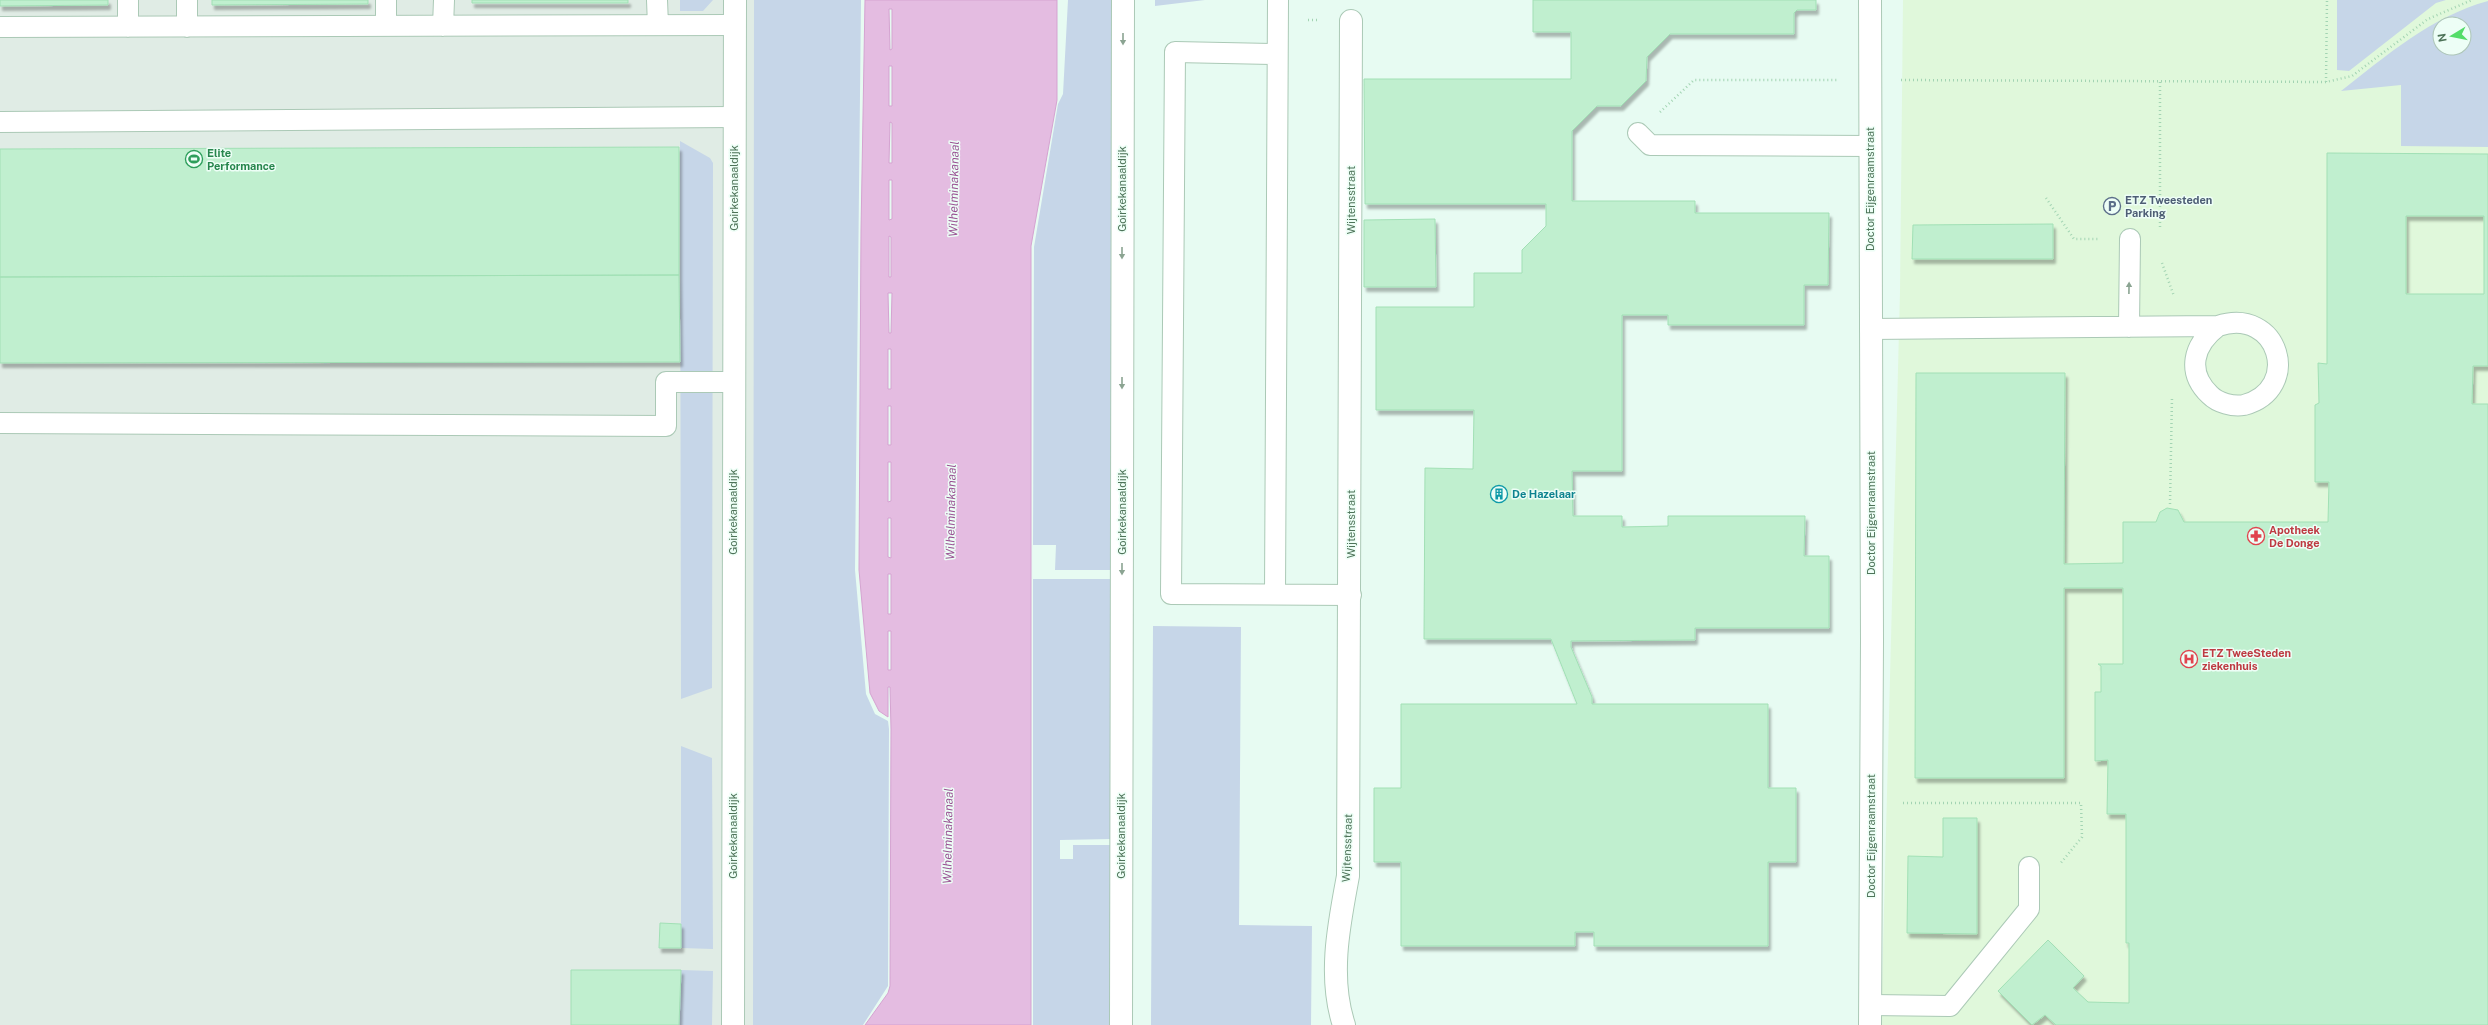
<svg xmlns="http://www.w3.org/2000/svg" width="2488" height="1025" font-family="'Public Sans',sans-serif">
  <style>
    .industrial { fill: #e0ece5 }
    .medical { fill: #e0f8db; fill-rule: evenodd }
    .green { fill: #c6d6e8; fill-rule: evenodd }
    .water { fill: #e4bce1; stroke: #d5a3d1; fill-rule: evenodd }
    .building { fill: #c0efcf; stroke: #a1e0b5; fill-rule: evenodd; filter: url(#shadow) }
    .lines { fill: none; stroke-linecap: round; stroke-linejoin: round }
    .lane-casing { stroke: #abc9b6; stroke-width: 22 }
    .street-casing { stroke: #abc9b6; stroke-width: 24 }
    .path { stroke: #a3d4b3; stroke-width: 2.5; stroke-dasharray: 1 3; stroke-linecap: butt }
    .lane { stroke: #fff; stroke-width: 20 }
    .street { stroke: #fff; stroke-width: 22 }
    .oneway { fill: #8ba492 }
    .labels { text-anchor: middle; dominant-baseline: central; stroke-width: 3; stroke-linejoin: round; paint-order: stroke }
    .leisure-label { font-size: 11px; font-weight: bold; fill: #27864d; stroke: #edfef6; text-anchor: start }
    .street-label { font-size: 11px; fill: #4d7358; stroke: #edfef6 }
    .service-label { font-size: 11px; font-weight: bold; fill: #4e5e75; stroke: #edfef6; text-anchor: start }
    .culture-label { font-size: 11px; font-weight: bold; fill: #0d838f; stroke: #edfef6; text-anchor: start }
    .health-label { font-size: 11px; font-weight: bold; fill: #be3a42; stroke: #edfef6; text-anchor: start }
    .water-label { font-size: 12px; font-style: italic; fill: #995193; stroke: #edfef6 }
  </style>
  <defs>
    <filter id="shadow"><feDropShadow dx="2.5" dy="4.5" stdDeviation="1" flood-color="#0004"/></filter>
  </defs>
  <rect width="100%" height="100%" fill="#e7fbf2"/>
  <!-- industrial -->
  <path class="industrial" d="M0,0H817L819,1025H0Z"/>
  <!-- medical -->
  <path class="medical" d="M1903,0H2488V1025H1881L1900,292ZM2440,24H2464V48H2440Z"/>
  <!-- green -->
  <path class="green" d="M680,0H713L703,11H680Z
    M754,0H861L855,570L866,694L875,714L888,721L889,729L888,986L863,1025H753Z
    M1068,0H1112V570H1055L1056,545H1033L1034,247L1058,104L1063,94Z
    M1155,0H1205L1155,6Z
    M2337,0H2446L2436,3L2349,71L2337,70Z
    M2488,1V147L2401,146V85L2341,91C2386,56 2432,16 2488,1ZM2440,24H2464V48H2440Z
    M680,141L710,158L713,163L712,688L681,699Z
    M1033,579H1112L1111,839L1060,840V859H1073V845H1111V1025H1033Z
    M1153,626L1241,627L1239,925L1312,926L1311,1025H1151Z
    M681,746L712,758L713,949L681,948Z
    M681,970L713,971L712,1025H679Z"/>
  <!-- water -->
  <path class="water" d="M865,0H1057V100L1031,246V1025H865L888,993L890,986L891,729L890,687H888V717L879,711L870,693L859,570L861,231ZM889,9H892V49L890,50ZM889,66H892V106H889ZM890,122L892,123V163H889ZM889,180H892V219L889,220ZM889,236L891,237V277H889ZM888,293H892L891,333H889ZM888,349H891V389H888ZM888,406H891V445H888ZM888,462H891V501L888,502ZM888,518H891V558L888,557ZM888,574H891V614H888ZM891,631V670H888V631Z"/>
  <!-- building -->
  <path class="building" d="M0,0H108V5L0,6Z
    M212,0H368V4L212,5Z
    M472,0H628V3H472Z
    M1533,0H1816V10H1797L1794,13V34H1670L1647,57L1646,81L1621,106H1597L1572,131V201H1695V213H1829L1828,285H1804V325H1668V315H1622V471H1572L1573,516H1622V527L1668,526V516H1805L1804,556H1829V628H1695V640L1571,641V647L1592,697V704H1768V788H1796V862H1768V946H1594V932H1575V946H1401V862H1374V788H1401V704H1577L1551,639H1424L1425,468L1473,469L1474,410H1376V307H1474V273H1522V250L1546,226V204H1365L1364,79H1571V32H1533Z
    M679,147V275L0,277V149Z
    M2327,153L2488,154V366H2473L2472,404H2488V1025H2056L2045,1015L2032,1025L1998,991L2048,940L2084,976L2073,988L2088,1002L2129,1003V943H2126V814H2107L2108,760L2095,761V692H2101V666L2098,664H2123V588H2064V778H1915L1916,373H2065L2064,564L2123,563V522H2156L2160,512L2167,508L2178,510L2184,522H2328L2329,482H2315V405L2319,403L2318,363L2327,364ZM2406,216H2484V294H2406Z
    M1435,219L1436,287H1364V220Z
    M2053,224V259H1912L1913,225Z
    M679,275L680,362L0,363V277Z
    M1943,818H1977V934L1907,933L1908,856L1943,857Z
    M660,923L681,924V948H659Z
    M571,970H681L679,1025H571Z"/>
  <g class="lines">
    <!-- lane casing -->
    <g class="lane-casing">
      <path id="lane" d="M128,0V27
        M187,0V27
        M386,0V26
        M657,0L658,25
        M443,26L444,0
        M0,27L735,25
        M1277,54L1175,52L1171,594L1351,595
        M0,122L734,117
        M1638,133L1650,145L1871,146
        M2129,327L2130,239
        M1870,329L2218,326C2279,306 2303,389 2244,405C2233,407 2218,403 2210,395C2186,372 2193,345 2218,326
        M0,423L666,426V382H734
        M1275,594L1278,0
        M1871,1005L1950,1006L2029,909V867"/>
    </g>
    <!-- street casing -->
    <g class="street-casing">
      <path id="street" d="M1870,0L1872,640L1870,1025
        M733,1025L735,0
        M1121,1025L1123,0
        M1344,1025C1328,977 1339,924 1348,876L1351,21"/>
    </g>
    <!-- path -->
    <path class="path" d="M1308,20H1319
      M1901,80L2326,82L2352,76L2428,19L2472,0
      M2160,82V229
      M2326,82L2327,0
      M1660,112L1694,80H1838
      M2046,198L2074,239H2100
      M2162,263L2174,296
      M2170,504L2172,397
      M1903,803H2081L2082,837L2060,864"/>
    <!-- lane -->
    <use href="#lane" class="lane"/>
    <!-- street -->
    <use href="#street" class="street"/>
  </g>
  <!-- one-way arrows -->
  <defs><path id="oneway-solid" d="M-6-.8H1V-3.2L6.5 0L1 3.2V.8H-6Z"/></defs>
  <g class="oneway">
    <use href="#oneway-solid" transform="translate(1123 39) rotate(90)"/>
    <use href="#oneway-solid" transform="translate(1122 253) rotate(90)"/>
    <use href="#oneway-solid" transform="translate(2129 288) rotate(-89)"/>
    <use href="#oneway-solid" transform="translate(1122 383) rotate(90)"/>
    <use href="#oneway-solid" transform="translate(1122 569) rotate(90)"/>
  </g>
  <!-- icons -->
  <defs>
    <g id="stadium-ring" transform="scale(0.9)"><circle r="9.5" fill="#edfef6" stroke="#2e9e5b" stroke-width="1.5"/><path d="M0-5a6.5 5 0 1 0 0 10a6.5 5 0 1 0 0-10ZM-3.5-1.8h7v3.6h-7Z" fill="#2e9e5b"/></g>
    <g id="parking-ring" transform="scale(0.9)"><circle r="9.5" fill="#edfef6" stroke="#5c6f8a" stroke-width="1.5"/><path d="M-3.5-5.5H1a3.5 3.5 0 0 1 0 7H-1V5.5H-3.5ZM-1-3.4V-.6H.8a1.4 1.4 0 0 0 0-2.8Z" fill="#5c6f8a"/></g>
    <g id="building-ring" transform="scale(0.9)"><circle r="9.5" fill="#edfef6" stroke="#0f9aa8" stroke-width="1.5"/><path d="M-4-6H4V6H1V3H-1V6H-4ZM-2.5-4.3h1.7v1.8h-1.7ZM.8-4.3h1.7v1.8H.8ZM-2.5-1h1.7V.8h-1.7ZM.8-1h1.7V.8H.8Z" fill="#0f9aa8"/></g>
    <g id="pharmacy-ring" transform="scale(0.9)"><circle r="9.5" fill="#edfef6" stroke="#e0444e" stroke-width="1.5"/><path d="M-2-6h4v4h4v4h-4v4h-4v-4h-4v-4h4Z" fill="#e0444e"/></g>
    <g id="hospital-ring" transform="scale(0.9)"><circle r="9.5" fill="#edfef6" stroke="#e0444e" stroke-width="1.5"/><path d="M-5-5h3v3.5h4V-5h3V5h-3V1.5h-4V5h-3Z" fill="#e0444e"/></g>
  </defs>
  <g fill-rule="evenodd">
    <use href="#stadium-ring" x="194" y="159"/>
    <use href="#parking-ring" x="2112" y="206"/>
    <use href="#building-ring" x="1499" y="494"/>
    <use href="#pharmacy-ring" x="2256" y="536"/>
    <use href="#hospital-ring" x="2189" y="659"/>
  </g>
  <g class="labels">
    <!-- leisure labels -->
    <g class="leisure-label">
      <text x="207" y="153">Elite<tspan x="207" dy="13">Performance</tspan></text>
    </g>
    <!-- street labels -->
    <g class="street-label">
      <text transform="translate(734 188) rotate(-90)">Goirkekanaaldijk</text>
      <text transform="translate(1122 189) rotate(-90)">Goirkekanaaldijk</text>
      <text transform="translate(1870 189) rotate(-90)">Doctor Eijgenraamstraat</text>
      <text transform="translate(1351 200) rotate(-90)">Wijtensstraat</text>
      <text transform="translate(733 512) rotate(-90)">Goirkekanaaldijk</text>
      <text transform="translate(1122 512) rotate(-90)">Goirkekanaaldijk</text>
      <text transform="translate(1871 513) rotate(-90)">Doctor Eijgenraamstraat</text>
      <text transform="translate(1351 524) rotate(-90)">Wijtensstraat</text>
      <text transform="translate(733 836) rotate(-90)">Goirkekanaaldijk</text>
      <text transform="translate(1121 836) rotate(-90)">Goirkekanaaldijk</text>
      <text transform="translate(1871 836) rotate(-90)">Doctor Eijgenraamstraat</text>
      <text transform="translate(1347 848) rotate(-88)">Wijtensstraat</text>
    </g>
    <!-- service labels -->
    <g class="service-label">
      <text x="2125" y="200">ETZ Tweesteden<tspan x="2125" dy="13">Parking</tspan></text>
    </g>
    <!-- culture labels -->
    <g class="culture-label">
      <text x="1512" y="494">De Hazelaar</text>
    </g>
    <!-- health labels -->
    <g class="health-label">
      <text x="2269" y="530">Apotheek<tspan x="2269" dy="13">De Donge</tspan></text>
      <text x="2202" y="653">ETZ TweeSteden<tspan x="2202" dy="13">ziekenhuis</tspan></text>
    </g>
    <!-- water labels -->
    <g class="water-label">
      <text transform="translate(954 189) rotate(-89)">Wilhelminakanaal</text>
      <text transform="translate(951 512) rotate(-89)">Wilhelminakanaal</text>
      <text transform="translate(948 836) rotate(-89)">Wilhelminakanaal</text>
    </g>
  </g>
  <!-- north arrow -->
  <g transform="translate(2452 36) rotate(260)"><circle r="19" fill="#edfef6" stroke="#adc6b7"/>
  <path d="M0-3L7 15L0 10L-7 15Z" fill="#54dd69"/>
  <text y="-6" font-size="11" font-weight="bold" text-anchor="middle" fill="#4d7358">N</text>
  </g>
</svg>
